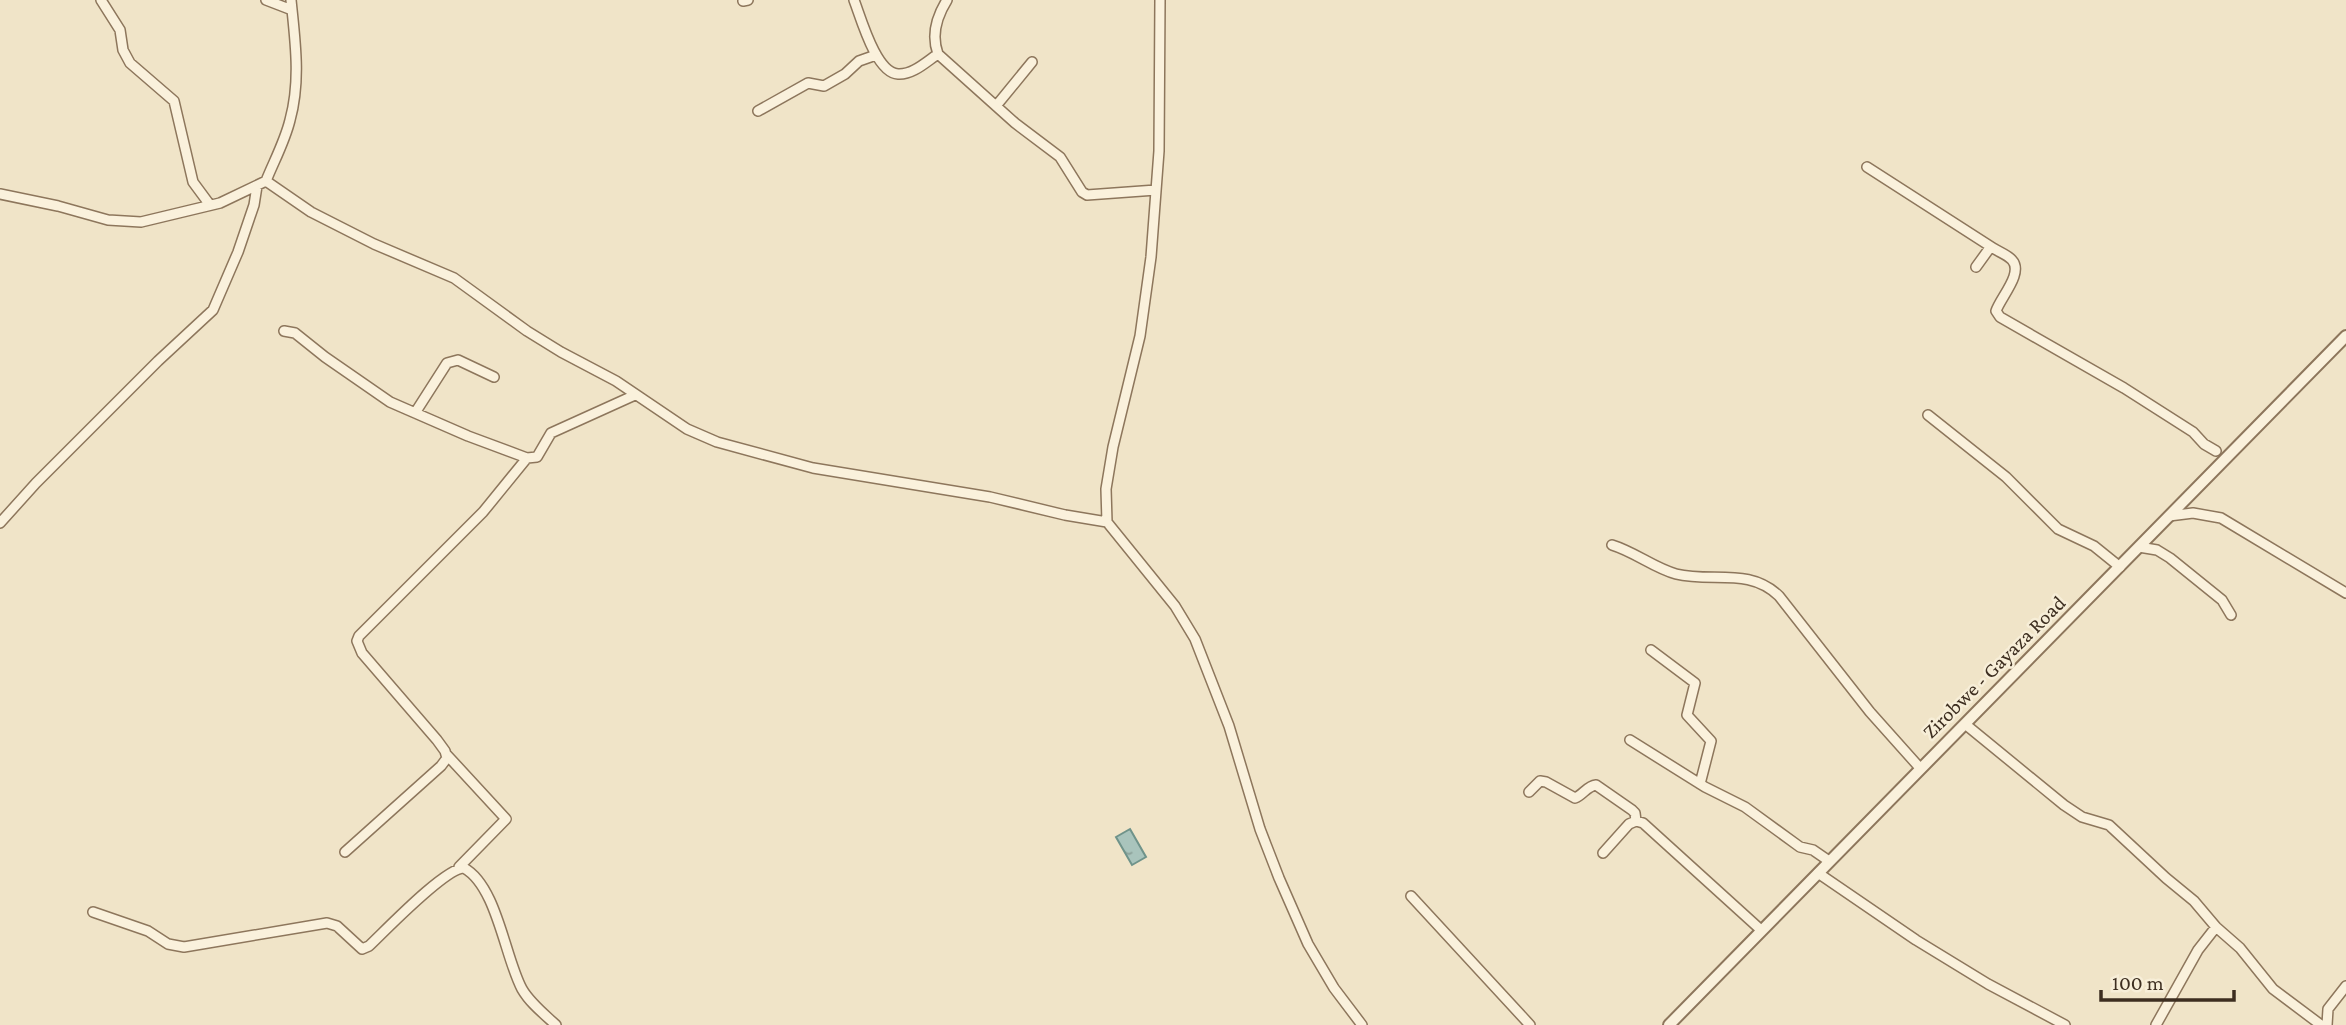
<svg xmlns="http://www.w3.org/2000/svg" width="2346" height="1025" font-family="'Crimson Pro',serif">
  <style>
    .water { fill: url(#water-ripples); stroke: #6f938a; stroke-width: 2 }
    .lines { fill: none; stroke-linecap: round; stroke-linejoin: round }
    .minor-casing { stroke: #8d765c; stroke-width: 12 }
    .tertiary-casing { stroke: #8d765c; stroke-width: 14 }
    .minor { stroke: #faf1dc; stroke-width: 9 }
    .tertiary { stroke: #faf1dc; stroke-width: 10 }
    .labels { text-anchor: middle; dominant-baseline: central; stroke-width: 5; stroke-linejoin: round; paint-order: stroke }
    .street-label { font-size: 21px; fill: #3d2e20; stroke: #f7eed8 }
  </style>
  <defs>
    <pattern id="water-ripples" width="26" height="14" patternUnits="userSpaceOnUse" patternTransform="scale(1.75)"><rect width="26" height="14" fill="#a9c4bc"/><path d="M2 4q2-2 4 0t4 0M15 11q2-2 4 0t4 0" fill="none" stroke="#8ba098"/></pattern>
  </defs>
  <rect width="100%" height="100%" fill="#f0e4c8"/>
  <!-- water -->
  <path class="water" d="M1130,829L1146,857L1132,865L1116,837Z"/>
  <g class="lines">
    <!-- minor casing -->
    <g class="minor-casing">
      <path id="minor" d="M101,0L120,30L123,50L130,63L174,101L193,182L210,205
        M266,0L292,10
        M854,0C861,18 876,73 898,74C913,75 927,61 938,54
        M947,0C937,16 931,35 938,54L1015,123L1060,157L1082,192L1087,195L1156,190
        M1160,0L1159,151L1151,257L1140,336L1113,447L1106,489L1107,522L1175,606L1195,639L1229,726L1260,829L1279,878L1308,944L1334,988L1362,1025
        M743,1L748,0
        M996,106L1032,62
        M758,111L808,83L824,86L845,74L859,61L876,55
        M1867,167L1993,248
        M266,181L311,212L374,244L454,278L527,331L561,352L616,381L687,429L717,442L813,468L990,497L1065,515L1107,522
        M0,194L58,206L108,220L141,222L220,203L266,181C274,161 285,141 290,120C301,80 295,40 291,0
        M1976,267L1989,249L1993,248C1999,252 2008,255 2012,260C2024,273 2000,298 1996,311L2000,317L2124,388L2193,432L2204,444L2216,451
        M284,331L295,333L325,357L390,402L468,436L527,458L537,457L551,433L635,395
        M415,413L447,363L458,360L494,377
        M1928,415L2006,477L2058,529L2094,546L2120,567
        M2169,516L2193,513L2221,518L2346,593
        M0,523L36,483L158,361L213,310L238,252L254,205L257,186
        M1612,545C1635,552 1654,568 1676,574C1712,583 1749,567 1779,596L1870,712L1920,768
        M2139,547L2157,550L2170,558L2222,600L2231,615
        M1651,650L1695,683L1687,715L1711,741L1700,784
        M1965,724L2064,805L2082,817L2109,825L2166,878L2194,901L2216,927L2240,948L2273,989L2321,1025
        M1630,740L1705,787L1745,807L1800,847L1813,850L1829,861
        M447,755L506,819L459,867
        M1529,792L1540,781L1546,782L1575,798C1583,795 1587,786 1596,785L1632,810L1635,813L1636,821
        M345,852L441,766L447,758L445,751L437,740L362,653L357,641L359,636L483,512L527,458
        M1603,853L1629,824L1636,821L1643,823L1761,930
        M1818,873L1916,940L1988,984L2065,1025
        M1411,896L1530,1025
        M93,912L148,931L168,944L184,947L327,923L337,926L362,949L369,946C386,930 445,868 464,868C497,886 505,958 522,989C530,1003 544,1014 556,1025
        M2156,1025L2198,950L2216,927
        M2327,1025L2328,1009L2346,986"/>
    </g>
    <!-- tertiary casing -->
    <g class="tertiary-casing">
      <path id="tertiary" d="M1669,1025L2346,336"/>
    </g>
    <!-- minor -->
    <use href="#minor" class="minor"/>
    <!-- tertiary -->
    <use href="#tertiary" class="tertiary"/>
  </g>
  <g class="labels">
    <!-- street labels -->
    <g class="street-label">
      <text transform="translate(1994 667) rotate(-45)">Zirobwe - Gayaza Road</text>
    </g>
  </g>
  <!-- scale -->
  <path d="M2101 990v10h133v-10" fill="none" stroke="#3d2e20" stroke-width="3.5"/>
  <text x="2112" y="990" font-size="21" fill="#3d2e20" stroke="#f7eed8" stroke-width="5" paint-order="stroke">100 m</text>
</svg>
